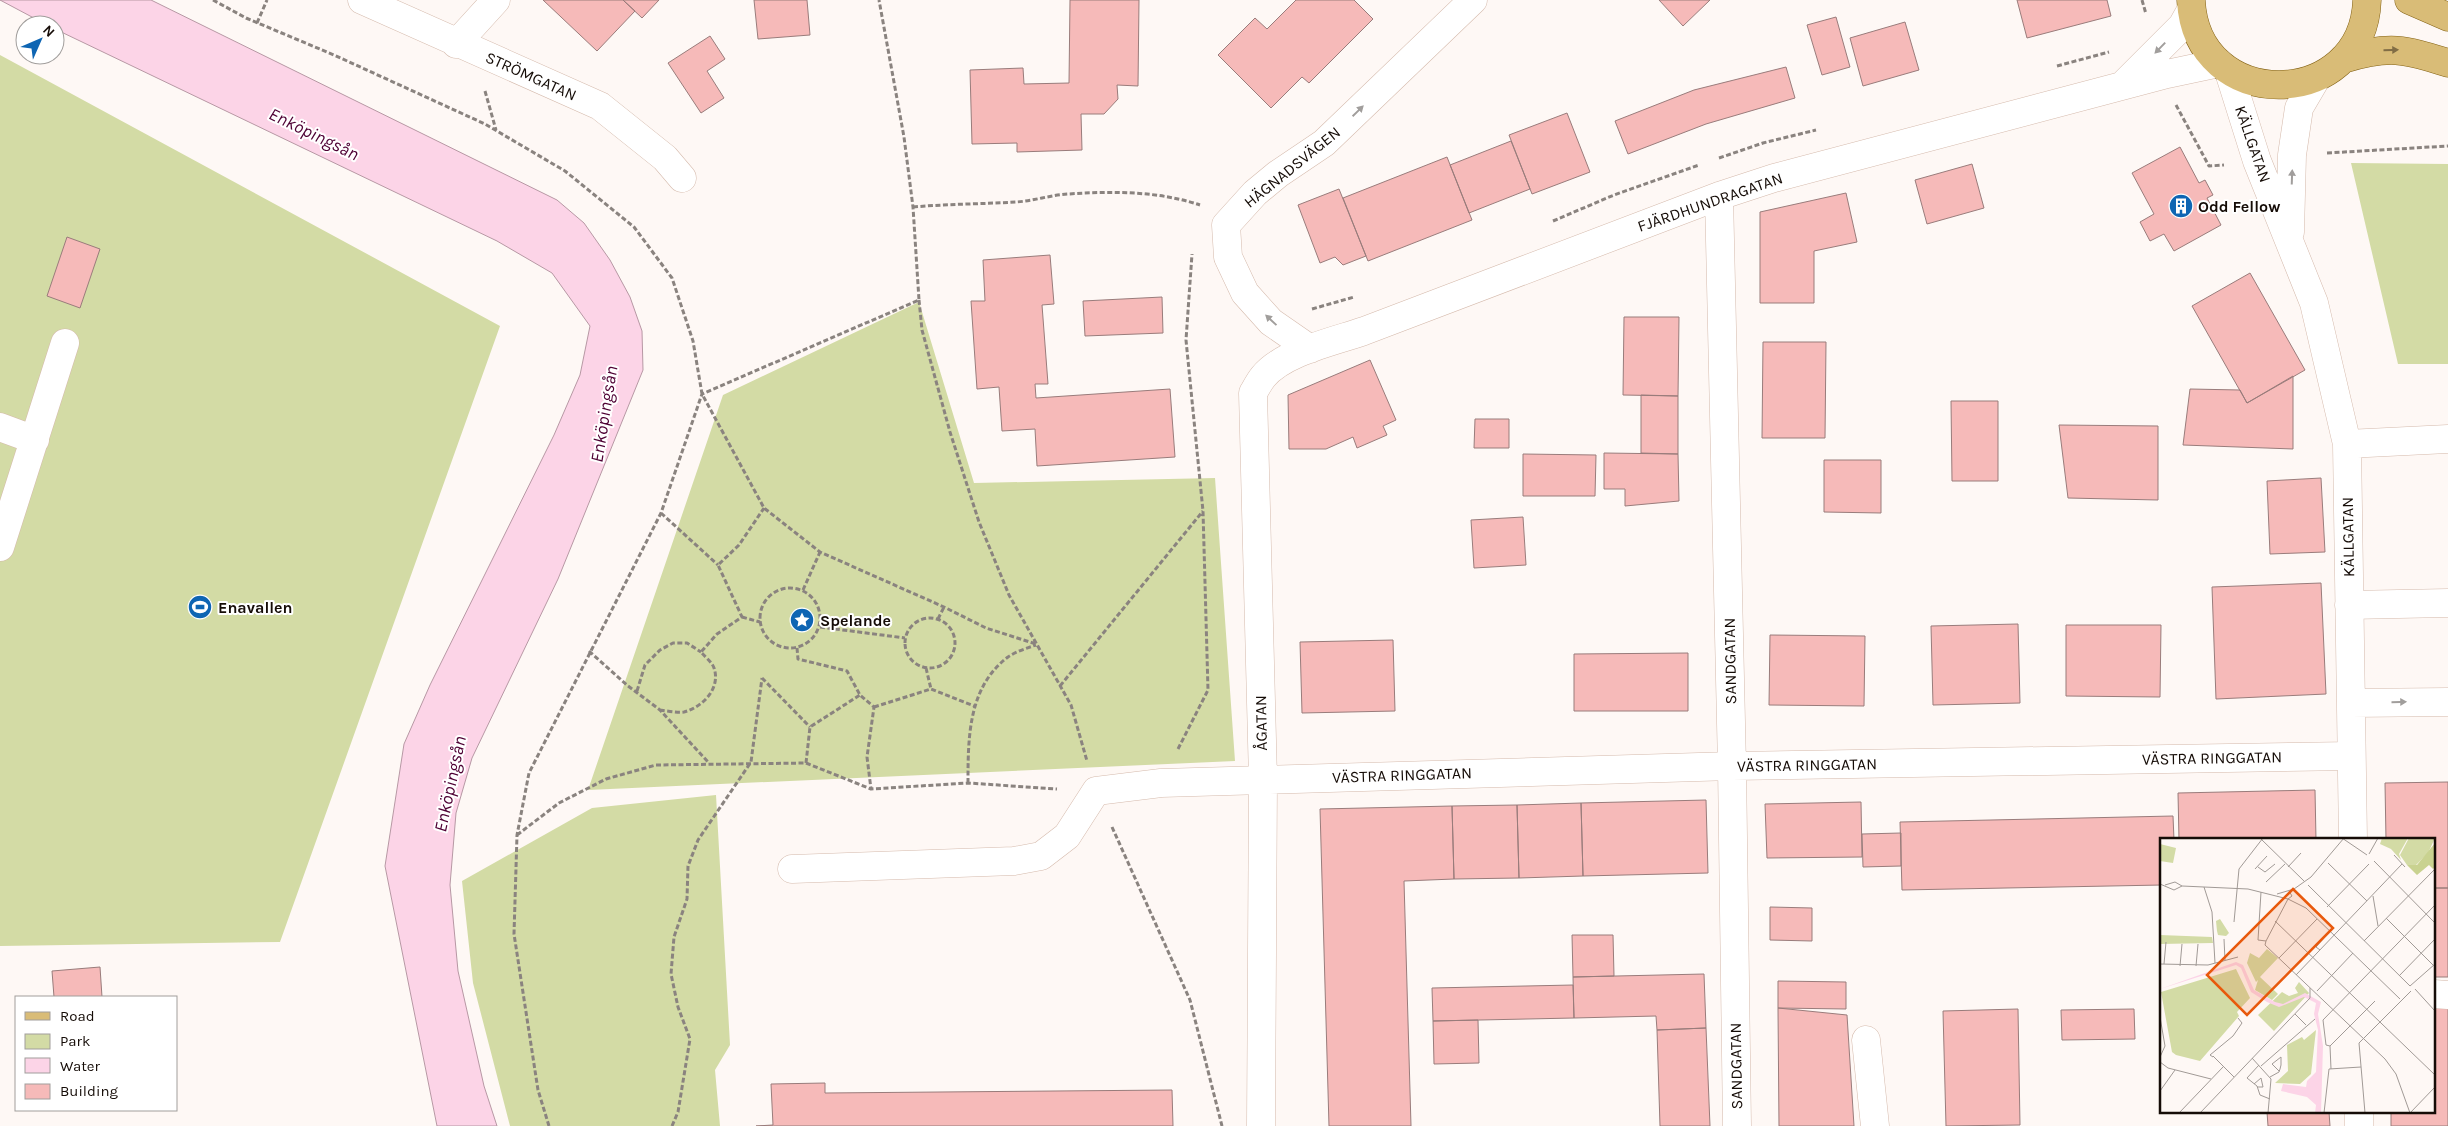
<svg xmlns="http://www.w3.org/2000/svg" width="2448" height="1126" font-family="Karla,sans-serif">
  <style>
    .green { fill: #d3dba5 }
    .water { fill: #fcd4e7; stroke: #b798a4 }
    .building { fill: #f6bab9; stroke: #997c7b }
    .lines { fill: none; stroke-linecap: round; stroke-linejoin: round }
    .minor-casing { stroke: #d5baac; stroke-width: 29 }
    .major-casing { stroke: #846215; stroke-width: 29 }
    .path { stroke: #8a837f; stroke-width: 3; stroke-dasharray: 5 2.5; stroke-linecap: butt }
    .minor { stroke: #fff; stroke-width: 28 }
    .major { stroke: #d9bc77; stroke-width: 28 }
    .oneway { fill: #a19e9c }
    .oneway2 { fill: #816d45 }
    .labels { text-anchor: middle; dominant-baseline: central; stroke-width: 4; stroke-linejoin: round; paint-order: stroke }
    .street-label { font-size: 16px; fill: #150c07; stroke: #fff }
    .poi-label { font-size: 16px; font-weight: bold; fill: #150c07; stroke: #fff; text-anchor: start }
    .water-label { font-size: 18px; font-style: italic; fill: #4e0134; stroke: #fff }
    .inset-road { fill: none; stroke: #a19a96; stroke-width: 1 }
    .view { fill: #e8590c; fill-opacity: 0.15; stroke: #e8590c; stroke-width: 2.5 }
    .inset-edge { fill: none; stroke: #150c07; stroke-width: 2.5 }
  </style>
  <rect width="100%" height="100%" fill="#fef8f5"/>
  <!-- green -->
  <path class="green" d="M0,55L500,326L280,942L0,946Z
    M2351,163L2448,164V364H2398Z
    M919,302L974,483L1215,478L1235,761L588,790L723,395Z
    M716,795L730,1045L715,1070L720,1126H510L473,983L462,881L592,808Z"/>
  <!-- water -->
  <path class="water" d="M0,0H151L557,200L584,223L610,260L630,297L642,331L643,370L558,579L472,758L456,813L450,885L458,971L484,1086L497,1126H437L385,866L404,744L430,685L554,435L580,375L590,326L552,273L497,241L55,29V25H47Z"/>
  <!-- building -->
  <path class="building" d="M543,0H623L635,11L597,51Z
    M623,0H659L642,18Z
    M754,0H807L810,35L758,39Z
    M1070,0H1139L1138,86L1117,85L1118,99L1104,114H1081L1082,150L1017,152V143L972,144L970,70L1023,68L1024,84L1069,83Z
    M1296,0H1354L1373,19L1309,83L1302,77L1271,108L1218,55L1255,18L1267,29Z
    M1659,0H1710L1683,26Z
    M2017,0H2107L2111,16L2027,38Z
    M1836,17L1850,67L1822,75L1807,25Z
    M1905,22L1919,70L1863,86L1850,38Z
    M710,36L725,59L707,71L724,98L701,113L668,63Z
    M1786,67L1795,98L1706,124L1628,154L1615,121L1694,90Z
    M1567,113L1590,172L1532,194L1509,135Z
    M1511,141L1530,189L1469,213L1450,165Z
    M2180,147L2199,183L2205,180L2213,195L2207,198L2221,225L2174,251L2164,234L2150,241L2140,222L2154,214L2132,173Z
    M1447,157L1472,220L1368,261L1343,198Z
    M1972,164L1984,208L1927,224L1915,180Z
    M1339,189L1366,256L1343,265L1335,257L1320,263L1298,205Z
    M1846,193L1857,242L1814,251V303H1760V212Z
    M67,237L100,249L80,308L47,296Z
    M1050,255L1054,304L1042,305L1048,384H1035L1036,398L1170,389L1175,457L1037,466L1035,429L1002,431L999,387L977,389L971,301H985L983,260Z
    M2250,273L2305,370L2247,403L2192,306Z
    M1162,297L1163,333L1085,336L1083,301Z
    M1624,317H1679L1678,396L1623,395Z
    M1763,342H1826L1825,438H1762Z
    M1370,360L1396,420L1383,426L1387,435L1357,448L1353,437L1326,449H1289L1288,395Z
    M2293,376V449L2183,445L2190,389L2240,390L2247,403Z
    M1641,395L1678,396V454L1641,453Z
    M1951,401H1998V481H1952Z
    M1475,419H1509V448H1474Z
    M2059,425L2158,426V500L2068,498Z
    M1604,453L1678,454L1679,501L1625,506V489H1604Z
    M1523,454L1596,455L1595,496H1523Z
    M1824,460H1881V513L1824,512Z
    M2321,478L2325,552L2270,554L2267,481Z
    M1523,517L1526,565L1474,568L1471,520Z
    M2321,583L2326,694L2216,699L2212,587Z
    M2018,624L2020,703L1933,705L1931,626Z
    M2066,625H2161L2160,697L2066,696Z
    M1770,635L1865,636L1864,706L1769,705Z
    M1393,640L1395,711L1302,713L1300,642Z
    M1688,653V711H1574V654Z
    M2448,782V888H2434V840H2386L2385,783Z
    M2315,790L2316,840H2179L2178,793Z
    M1706,800L1708,873L1583,876L1581,803Z
    M1861,802L1862,857L1767,858L1765,804Z
    M1581,803L1583,876L1519,878L1517,805Z
    M1517,805L1519,878L1454,879L1452,806Z
    M1452,806L1454,879L1404,881L1411,1126H1329L1320,809Z
    M2173,816L2174,840H2162V885L1902,890L1900,822Z
    M1901,833V866L1863,867L1862,834Z
    M2434,888H2448V977H2434Z
    M1770,907L1812,908V941L1770,940Z
    M1572,935H1613L1614,976L1573,977Z
    M100,967L102,997H54L52,971Z
    M1704,974L1706,1028L1657,1030L1656,1016L1574,1018L1573,977Z
    M1778,981L1846,982V1009L1778,1008Z
    M1573,985L1574,1018L1433,1021L1432,988Z
    M2434,1006H2448V1126H2391V1112H2434Z
    M1778,1008L1847,1015L1854,1126H1779Z
    M2018,1009L2020,1125L1946,1126L1943,1011Z
    M2134,1009L2135,1039L2062,1040L2061,1010Z
    M1478,1020L1479,1063L1434,1064L1433,1021Z
    M1706,1028L1710,1126H1660L1657,1030Z
    M825,1083V1093L1172,1090L1173,1126H756L773,1125L771,1084Z
    M2267,1112H2329L2330,1126H2268Z"/>
  <g class="lines">
    <!-- minor casing -->
    <g class="minor-casing">
      <path id="minor" d="M362,0L600,106L665,158L682,178
        M456,44L496,0
        M2229,72L2257,161L2314,303L2347,444L2353,840
        M2123,85L2182,26L2191,10
        M1719,196L1732,766L1737,1126
        M2290,232L2292,155L2299,108L2316,79
        M1310,349L1271,322L1245,293L1228,257L1226,225L1255,193L1278,174L1324,143L1473,0
        M0,427L35,440
        M2347,444L2448,439
        M0,547L65,343
        M2349,605L2448,603
        M2351,703L2448,702
        M792,869L1014,861L1041,856L1067,836L1096,791L1161,783L1732,766L2351,756
        M2434,994L2448,995
        M1866,1040L1875,1126
        M2359,1112V1126
        M1261,1126L1263,779L1253,393C1256,388 1259,382 1263,377C1283,352 1335,341 1364,331L1719,196L1774,178L2167,74L2219,63"/>
    </g>
    <!-- major casing -->
    <g class="major-casing">
      <path id="major" d="M2191,0C2196,114 2363,112 2367,0
        M2409,0L2448,17
        M2343,59C2390,45 2403,49 2448,63"/>
    </g>
    <!-- path -->
    <path class="path" d="M213,0L246,18L334,55L485,124L565,171L634,227L672,278L693,341L702,394L764,508L820,552L944,607L986,628L1036,644
      M2142,0L2146,14
      M257,23L267,0
      M2057,66L2109,52
      M485,91L496,130
      M2176,105L2209,166L2224,165
      M2327,153L2448,146
      M1719,158L1763,143L1816,130
      M913,207C947,204 982,204 1016,202C1033,201 1051,195 1068,194C1113,191 1158,191 1200,205
      M1553,221L1614,195L1699,165
      M919,300L922,330L950,432L979,522L1009,595L1071,705L1087,761
      M1312,309L1354,297
      M661,513L718,565
      M760 618a30 30 0 1 1 60 0a30 30 0 1 1-60 0Z
      M803,590L820,552
      M742,617L760,622
      M905 643a25 25 0 1 1 50 0a25 25 0 1 1-50 0Z
      M938,619L944,607
      M820,627L905,638
      M797,648L798,659L847,671L860,695L874,707L867,757L871,789
      M589,651L628,686L660,710L709,763
      M926,668L931,689
      M762,678L810,727
      M1060,686L1203,511
      M637,691L645,665L660,650L673,643H687L701,652
      M874,707L931,689L974,706
      M660,710C667,711 677,713 684,712C703,707 721,688 714,668C712,662 705,657 701,652L717,634L742,617L718,565L739,545L764,508
      M1178,749L1208,690L1203,511L1186,340L1192,254
      M806,763L810,727L860,695
      M968,783C968,738 968,687 1008,657C1015,652 1027,648 1036,645
      M1112,827L1190,1000L1222,1126
      M517,835L559,803L606,779L656,765L806,763L871,789L968,783L1057,789
      M549,1126L538,1090L514,934L517,835L529,773L661,513L702,394L919,300L913,207L904,137L879,0
      M672,1126L678,1112L690,1039L678,1007L671,974L674,937L687,899L688,866L698,840L751,762L762,678"/>
    <!-- minor -->
    <use href="#minor" class="minor"/>
    <!-- major -->
    <use href="#major" class="major"/>
  </g>
  <!-- one-way arrows -->
  <defs><path id="oneway-solid" d="M-6-.8H1V-3.2L6.5 0L1 3.2V.8H-6Z" transform="scale(1.25)"/></defs>
  <g class="oneway">
    <use href="#oneway-solid" transform="translate(2160 48) rotate(134)"/>
    <use href="#oneway-solid" transform="translate(1358 111) rotate(-44)"/>
    <use href="#oneway-solid" transform="translate(2292 177) rotate(-88)"/>
    <use href="#oneway-solid" transform="translate(1271 320) rotate(-137)"/>
    <use href="#oneway-solid" transform="translate(2399 702) rotate(-1)"/>
  </g>
  <use class="oneway2" href="#oneway-solid" transform="translate(2391 50) rotate(-1)"/>
  <!-- icons -->
  <defs>
    <g id="building-disc" transform="scale(1.25)"><circle r="9.5" fill="#0e65b3" stroke="#fff"/><path d="M-4-6H4V6H1V3H-1V6H-4ZM-2.5-4.3h1.7v1.8h-1.7ZM.8-4.3h1.7v1.8H.8ZM-2.5-1h1.7V.8h-1.7ZM.8-1h1.7V.8H.8Z" fill="#fff"/></g>
    <g id="stadium-disc" transform="scale(1.25)"><circle r="9.5" fill="#0e65b3" stroke="#fff"/><path d="M0-5a6.5 5 0 1 0 0 10a6.5 5 0 1 0 0-10ZM-3.5-1.8h7v3.6h-7Z" fill="#fff"/></g>
    <g id="sight-disc" transform="scale(1.25)"><circle r="9.5" fill="#0e65b3" stroke="#fff"/><path d="M0-6L1.8-2.2L6-1.7L2.9 1.2L3.7 5.4L0 3.3L-3.7 5.4L-2.9 1.2L-6-1.7L-1.8-2.2Z" fill="#fff"/></g>
  </defs>
  <g fill-rule="evenodd">
    <use href="#building-disc" x="2181" y="206"/>
    <use href="#stadium-disc" x="200" y="607"/>
    <use href="#sight-disc" x="802" y="620"/>
  </g>
  <g class="labels">
    <!-- street labels -->
    <g class="street-label">
      <text transform="translate(531 76) rotate(24)">STRÖMGATAN</text>
      <text transform="translate(2253 144) rotate(71)">KÄLLGATAN</text>
      <text transform="translate(1292 167) rotate(-39)">HÄGNADSVÄGEN</text>
      <text transform="translate(1710 202) rotate(-19)">FJÄRDHUNDRAGATAN</text>
      <text transform="translate(2348 537) rotate(-91)">KÄLLGATAN</text>
      <text transform="translate(1730 661) rotate(-91)">SANDGATAN</text>
      <text transform="translate(1261 723) rotate(-91)">ÅGATAN</text>
      <text transform="translate(2212 758) rotate(-1)">VÄSTRA RINGGATAN</text>
      <text transform="translate(1807 765) rotate(-1)">VÄSTRA RINGGATAN</text>
      <text transform="translate(1402 775) rotate(-2)">VÄSTRA RINGGATAN</text>
      <text transform="translate(1736 1066) rotate(-91)">SANDGATAN</text>
    </g>
    <!-- poi labels -->
    <g class="poi-label">
      <text x="2198" y="206">Odd Fellow</text>
      <text x="218" y="607">Enavallen</text>
      <text x="820" y="620">Spelande</text>
    </g>
    <!-- water labels -->
    <g class="water-label">
      <text transform="translate(314 134) rotate(26)">Enköpingsån</text>
      <text transform="translate(604 414) rotate(-81)">Enköpingsån</text>
      <text transform="translate(450 784) rotate(-78)">Enköpingsån</text>
    </g>
  </g>
  <!-- overview -->
  <g transform="translate(2160 838)">
    <rect width="275" height="275" fill="#fef8f5"/>
    <path d="M222,0H248L239,16L241,22L231,11L220,6ZM249,0H275L268,15L256,27H247L240,17ZM0,6L16,10L13,25L0,23ZM60,81L69,95L66,98L58,97L57,93L56,83ZM0,97L52,99L53,105L0,106ZM107,111L118,120L100,139L118,156L112,162L95,152L98,142L96,144L87,125L90,115L99,120ZM76,131L90,160L77,174L79,178L40,223L16,217L12,214L1,154ZM139,144L149,155L114,193L98,177L122,154L129,158L138,155L135,150ZM156,192L151,236L140,246L115,245L128,233L127,207L142,199L144,202Z" fill="#d3dba5"/>
    <path d="M275,5V29L273,31L269,27L257,37L247,27H257Z" fill="#c9d290"/>
    <path d="M76,124L83,127L94,152L115,164L123,166L145,155L161,164L158,176L163,208L161,275H155L156,267L147,259L121,253L123,246L146,249L147,243L156,234L158,192L154,176L156,165L144,159L119,169L107,164L91,154L81,130L76,127L0,151Z" fill="#fcd4e7"/>
    <path class="inset-road" d="M182,0L207,17M101,1L144,43M209,16L218,0M234,17L245,29M214,23L275,85M168,25L207,63M98,29L105,34L115,26M128,29L141,15M95,31L107,18M106,44L125,26M0,46L14,52L22,48M5,47L15,44L22,48L88,51L128,61L132,58L129,53M148,47L250,148M44,49L52,74L55,125M101,54L98,102L106,103M117,56L134,51L151,39L184,0M213,58L218,88M128,61L146,70L240,161M167,69L209,26M226,80L273,127M115,83L275,237M74,84L79,31L103,0M64,101L65,122M106,103L105,107L225,221L236,236L250,275M106,103L128,61M204,103L275,31M160,112L156,109L164,100M119,120L157,81M0,126L48,127L78,119M4,126L6,104M20,128L22,106M36,128L38,106M136,137L242,26M239,138L275,101M250,148L275,126M255,151L275,173M157,153L193,115M215,163L170,208L166,207L163,182L275,67M135,176L146,187M0,179L5,208L0,219M170,208L171,231M53,218L74,239M53,219L50,217L73,198L82,185L78,180M92,220L111,241L108,275M0,224L8,230L51,241M99,227L87,240L97,248L100,257L110,261M101,228L155,181M110,239L119,234L120,231L121,227V219L112,226L119,233M94,246L101,240L103,249H97M0,253L15,232M19,275L63,229M40,275L150,160V150M164,275L169,231L201,229M205,275L199,205L251,153M250,275L275,249"/>
    <path class="view" d="M133,51L173,90L87,177L47,137Z"/>
    <rect width="275" height="275" class="inset-edge"/>
  </g>
  <!-- legend -->
  <rect x="15" y="996" width="162" height="115" fill="#ffffff" stroke="#a19e9c"/>
  <rect x="25" y="1012" width="25" height="8" fill="#d9bc77" stroke="#a19e9c"/>
  <text x="60" y="1021" font-size="15" fill="#150c07">Road</text>
  <rect x="25" y="1034" width="25" height="15" fill="#d3dba5" stroke="#a19e9c"/>
  <text x="60" y="1046" font-size="15" fill="#150c07">Park</text>
  <rect x="25" y="1058" width="25" height="15" fill="#fcd4e7" stroke="#a19e9c"/>
  <text x="60" y="1071" font-size="15" fill="#150c07">Water</text>
  <rect x="25" y="1084" width="25" height="15" fill="#f6bab9" stroke="#a19e9c"/>
  <text x="60" y="1096" font-size="15" fill="#150c07">Building</text>
  <!-- north arrow -->
  <g transform="translate(40 40) rotate(45)"><circle r="24" fill="#ffffff" stroke="#a19e9c"/>
  <path d="M0-4L9 19L0 12L-9 19Z" fill="#0e65b3"/>
  <text y="-8" font-size="14" font-weight="bold" text-anchor="middle" fill="#150c07">N</text>
  </g>
</svg>
